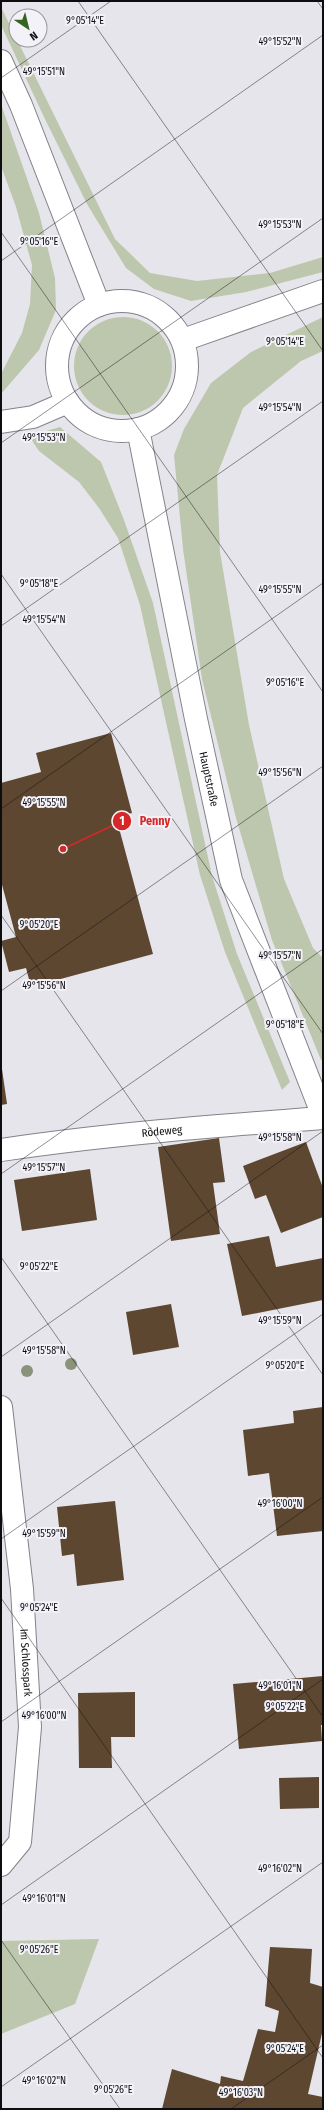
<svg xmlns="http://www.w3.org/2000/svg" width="324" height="2110" font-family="'Fira Sans Condensed',sans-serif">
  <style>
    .green { fill: #bdc7ad }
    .building { fill: #5e4731 }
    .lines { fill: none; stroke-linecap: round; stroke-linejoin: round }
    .minor-casing { stroke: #838288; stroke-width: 24 }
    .tertiary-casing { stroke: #838288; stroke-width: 24 }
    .secondary-casing { stroke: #838288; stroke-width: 24 }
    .minor { stroke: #fff; stroke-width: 22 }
    .tertiary { stroke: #fff; stroke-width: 22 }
    .secondary { stroke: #fff; stroke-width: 22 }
    .tree { fill: #8a927a }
    .ticks { fill: none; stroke: #0d0c0f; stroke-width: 1; stroke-opacity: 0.45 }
    .labels { text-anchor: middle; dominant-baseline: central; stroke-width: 4; stroke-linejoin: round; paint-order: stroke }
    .street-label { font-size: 11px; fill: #0d0c0f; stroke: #f3f2f9 }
    .ticks-label { font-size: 10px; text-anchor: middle; fill: #0d0c0f; stroke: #f3f2f9; stroke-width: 4; stroke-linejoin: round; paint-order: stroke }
    .leader { fill: none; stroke: #d62828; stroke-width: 1.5 }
    .callout-dot { fill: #d62828; stroke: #f3f2f9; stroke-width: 1.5 }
    .mark-label { font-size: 12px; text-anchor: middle; font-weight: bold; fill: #fff }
    .callout-label { font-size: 12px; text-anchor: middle; font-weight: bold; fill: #d62828; stroke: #f3f2f9; stroke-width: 4; stroke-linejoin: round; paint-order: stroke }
  </style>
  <rect width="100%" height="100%" fill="#e6e5ec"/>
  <!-- green -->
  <path class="green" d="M1,7L115,239L150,273L197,281L270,273L323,257V272L246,292L191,301L154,289L126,268L87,204L44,117L1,25Z
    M1,104L39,213L55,278L56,310L39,350L1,394V374L22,333L30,304L32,265L16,207L1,166Z
    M74 366a49 49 0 1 1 98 0a49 49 0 1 1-98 0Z
    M323,317V351L301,361L243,408L217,475L220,552L249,725L284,879L313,948L323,958V1060H321L272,940L236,818L202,679L183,549L174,455L184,429L211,383L251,352Z
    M60,427L101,462L124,520L153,603L212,876L237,954L290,1082L282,1090L225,952L200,875L140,605L118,538L99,508L79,482L39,451L29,436Z
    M99,1939L75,2004L1,2034V1941Z"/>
  <!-- building -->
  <path class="building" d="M111,733L132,813L116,817L153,954L31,987L26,968L9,972L1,941L16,937L1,881V783L41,772L36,753Z
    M2,1069L7,1104L1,1105V1070Z
    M219,1138L225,1182L213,1183L220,1234L171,1241L158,1147Z
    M306,1142L323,1188V1217L281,1233L266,1195L255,1199L243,1166Z
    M90,1169L97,1220L22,1231L14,1180Z
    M269,1236L276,1267L323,1258V1300L242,1316L227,1244Z
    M171,1304L179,1347L133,1355L126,1312Z
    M323,1407V1531L277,1536L269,1473L248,1476L243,1430L294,1423L293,1411Z
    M115,1501L124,1580L77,1586L74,1554L62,1556L57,1507Z
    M323,1676V1725H321L322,1741L239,1749L233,1684Z
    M135,1692V1737H111L112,1768H79L78,1693Z
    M319,1777V1808L280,1809L279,1778Z
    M270,1947L312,1949L310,1983L323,1987V2029L308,2094L323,2097V2109H162L172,2069L220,2084L221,2076L243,2081L258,2029L275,2032L279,2011L265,2006Z"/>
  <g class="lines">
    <!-- minor casing -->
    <g class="minor-casing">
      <g id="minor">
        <path d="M1,422L33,417L68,402"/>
        <path id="s1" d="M1,1150C108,1134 215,1126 323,1118"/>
        <path id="s2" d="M1,1407L22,1589L30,1727L20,1842L1,1865"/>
      </g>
    </g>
    <!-- tertiary casing -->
    <g class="tertiary-casing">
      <path id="tertiary" d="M1,61L21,105L99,305"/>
    </g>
    <!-- secondary casing -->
    <g class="secondary-casing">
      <g id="secondary">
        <circle cx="122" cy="366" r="65"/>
        <path d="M183,340L323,291"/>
        <path id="s3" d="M138,429L196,719L231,880L323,1116"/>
      </g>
    </g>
    <!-- minor -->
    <use href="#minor" class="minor"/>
    <!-- tertiary -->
    <use href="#tertiary" class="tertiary"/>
    <!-- secondary -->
    <use href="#secondary" class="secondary"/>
  </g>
  <!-- trees -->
  <g class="tree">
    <circle cx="71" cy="1364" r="6"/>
    <circle cx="27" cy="1371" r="6"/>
  </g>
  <!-- ticks -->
  <path class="ticks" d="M78,1L323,351M317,1L323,9M1,78L111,1M1,232L323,692M1,261L323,35M1,443L323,218M1,574L323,1034M1,626L323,401M1,809L323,583M1,915L323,1375M1,991L323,766M1,1174L323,949M1,1257L323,1717M1,1357L323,1131M1,1539L323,1314M1,1598L323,2058M1,1722L323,1497M1,1905L323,1679M1,1940L120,2109M1,2087L323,1862M231,2109L323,2045"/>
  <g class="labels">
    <!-- street labels -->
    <g class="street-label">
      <text stroke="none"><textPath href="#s3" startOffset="357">Hauptstraße</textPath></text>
      <text stroke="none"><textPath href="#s1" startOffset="162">Rödeweg</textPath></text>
      <text stroke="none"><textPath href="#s2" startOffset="257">Im Schlosspark</textPath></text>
    </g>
  </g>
  <g class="ticks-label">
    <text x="85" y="24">9°05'14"E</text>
    <text x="280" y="45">49°15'52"N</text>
    <text x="44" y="75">49°15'51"N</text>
    <text x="280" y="228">49°15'53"N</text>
    <text x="39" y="245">9°05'16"E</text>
    <text x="285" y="345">9°05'14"E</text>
    <text x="280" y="411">49°15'54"N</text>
    <text x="44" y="441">49°15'53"N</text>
    <text x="39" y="587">9°05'18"E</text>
    <text x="280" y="593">49°15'55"N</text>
    <text x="44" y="623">49°15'54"N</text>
    <text x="285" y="686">9°05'16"E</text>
    <text x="280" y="776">49°15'56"N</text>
    <text x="44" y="806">49°15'55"N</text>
    <text x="39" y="928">9°05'20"E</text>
    <text x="280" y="959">49°15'57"N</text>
    <text x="44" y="989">49°15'56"N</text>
    <text x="285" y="1028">9°05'18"E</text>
    <text x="280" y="1141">49°15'58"N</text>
    <text x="44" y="1171">49°15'57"N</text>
    <text x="39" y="1270">9°05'22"E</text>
    <text x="280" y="1324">49°15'59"N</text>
    <text x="44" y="1354">49°15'58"N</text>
    <text x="285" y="1369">9°05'20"E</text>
    <text x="280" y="1507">49°16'00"N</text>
    <text x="44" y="1537">49°15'59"N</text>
    <text x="39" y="1611">9°05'24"E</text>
    <text x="280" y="1689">49°16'01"N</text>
    <text x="285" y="1710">9°05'22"E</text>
    <text x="44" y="1719">49°16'00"N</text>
    <text x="280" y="1872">49°16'02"N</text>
    <text x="44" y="1902">49°16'01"N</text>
    <text x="39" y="1953">9°05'26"E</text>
    <text x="285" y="2052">9°05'24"E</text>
    <text x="44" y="2084">49°16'02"N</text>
    <text x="113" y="2093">9°05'26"E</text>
    <text x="241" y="2096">49°16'03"N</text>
  </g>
  <!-- callouts -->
  <path class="leader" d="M63 849L122 821"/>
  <g class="callout-dot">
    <circle cx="63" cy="849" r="4"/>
    <circle cx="122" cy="821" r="10"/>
  </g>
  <g class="mark-label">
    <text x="122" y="825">1</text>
  </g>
  <g class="callout-label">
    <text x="155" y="825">Penny</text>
  </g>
  <!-- border -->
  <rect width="324" height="2110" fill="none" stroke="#0d0c0f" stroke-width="4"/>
  <!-- north arrow -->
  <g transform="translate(28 28) rotate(145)"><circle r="19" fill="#f3f2f9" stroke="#97969b"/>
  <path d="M0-3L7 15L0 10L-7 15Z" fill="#376321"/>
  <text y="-6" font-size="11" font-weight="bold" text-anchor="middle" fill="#0d0c0f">N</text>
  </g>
</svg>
